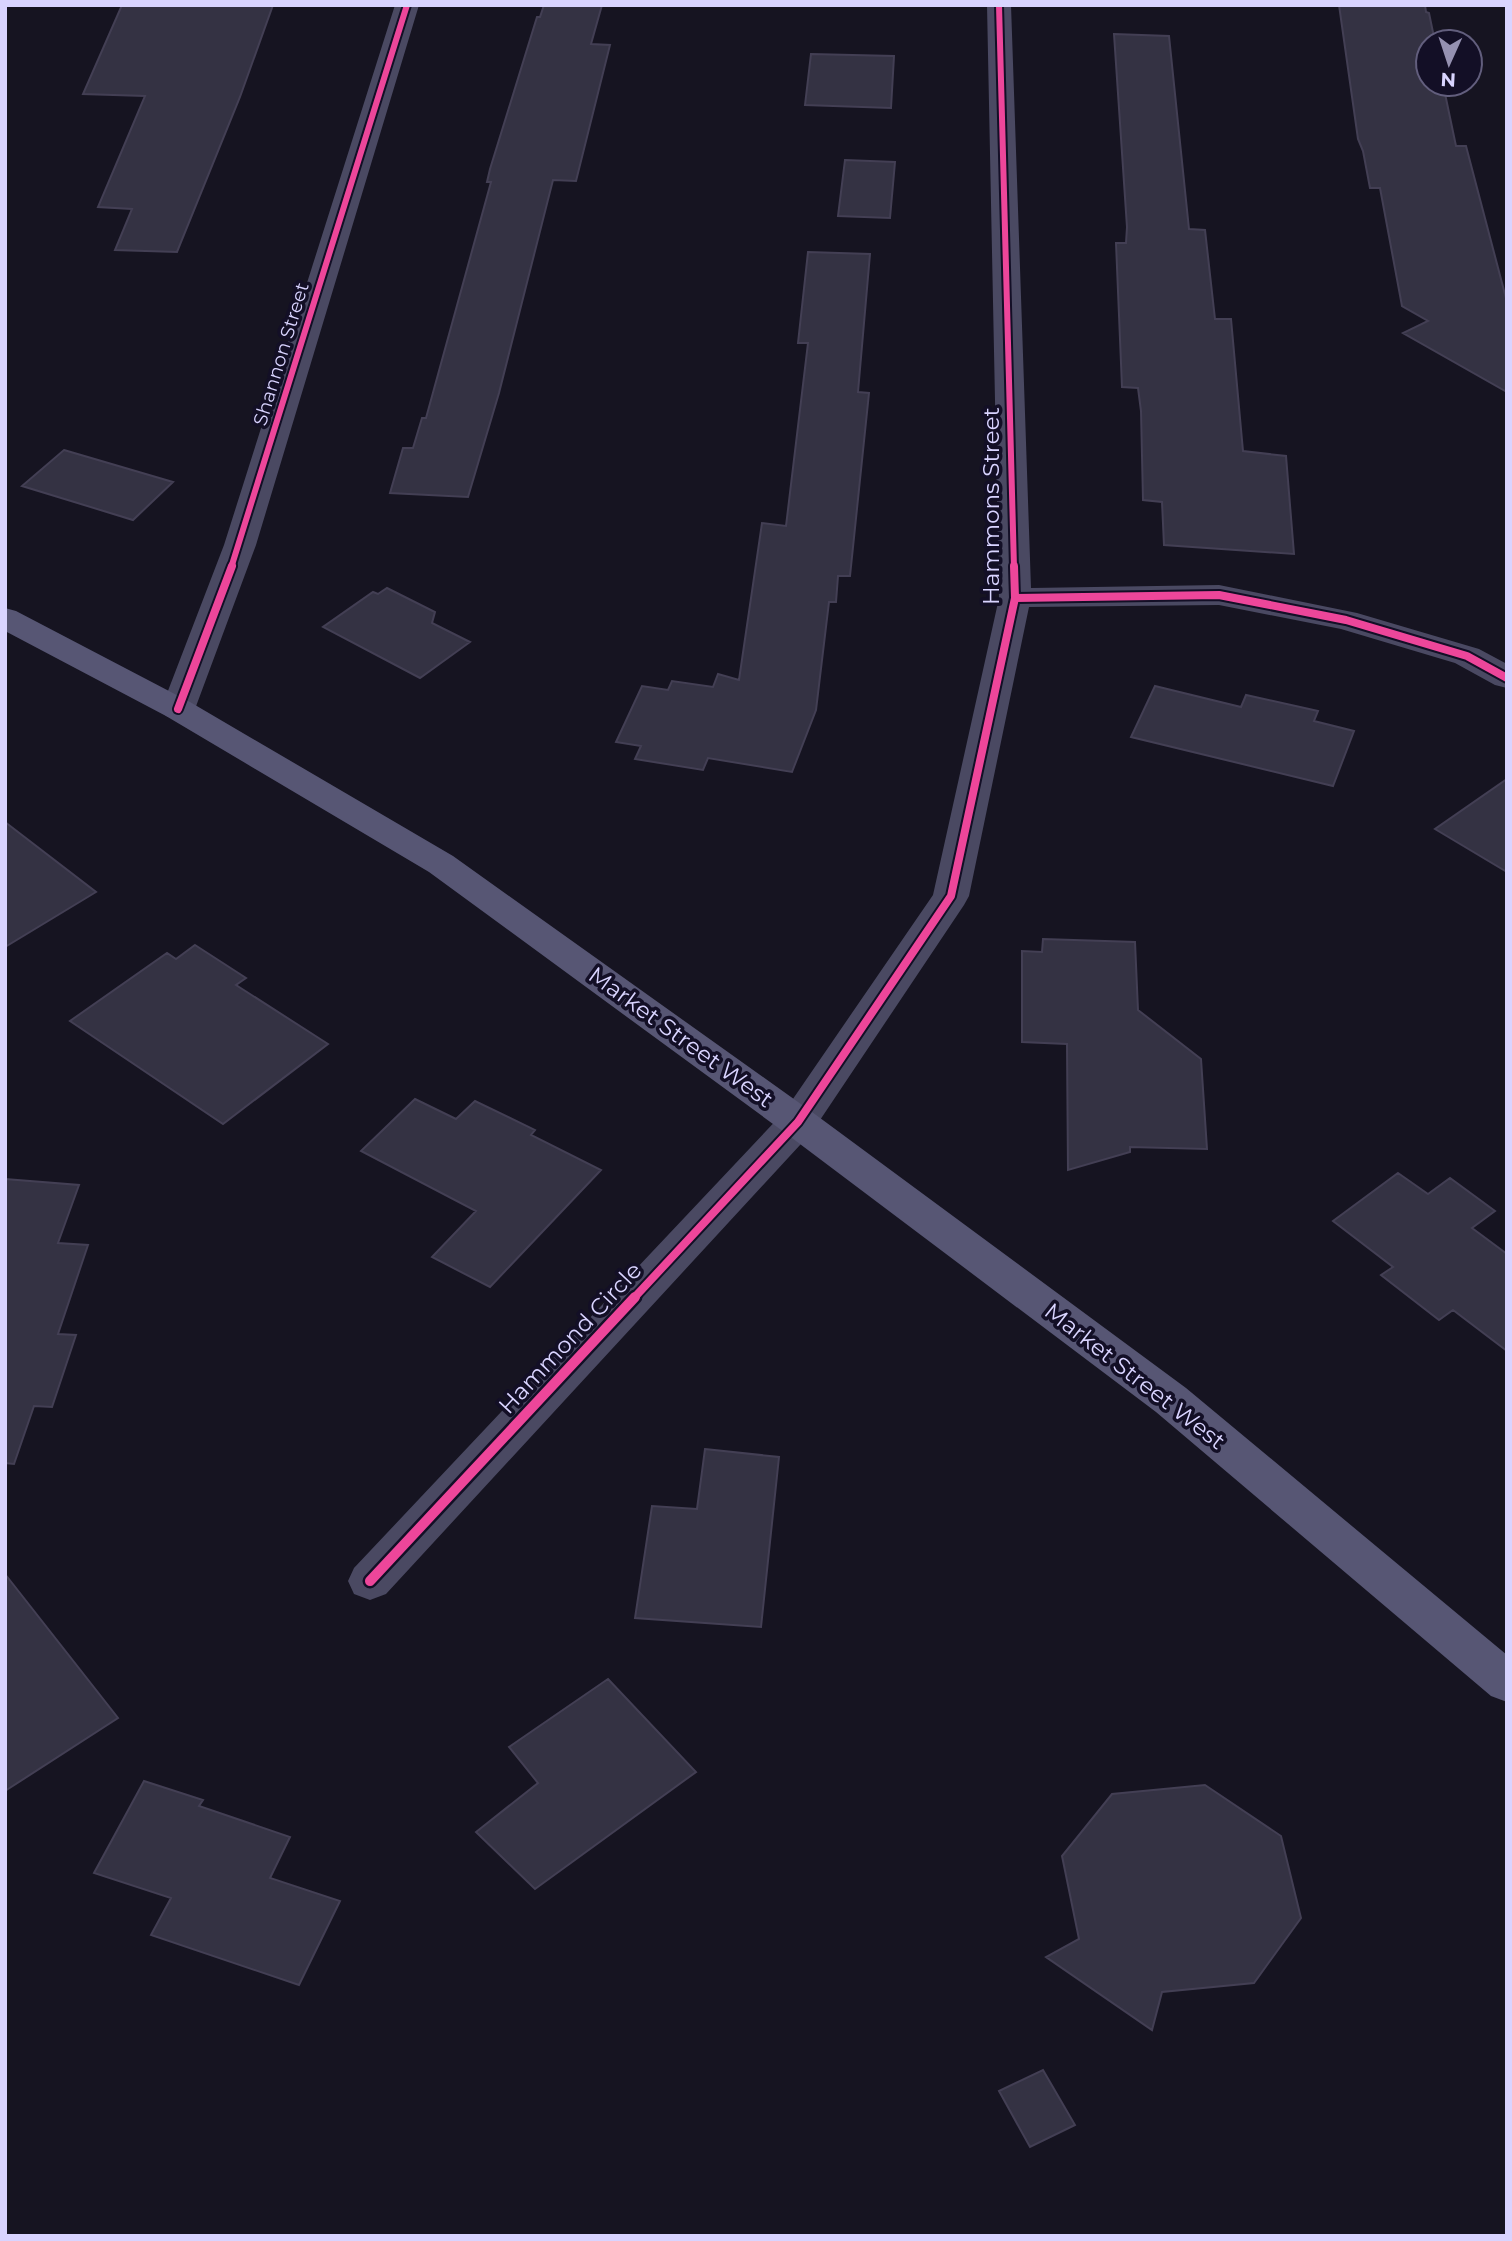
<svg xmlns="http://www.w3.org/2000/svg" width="1512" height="2241" font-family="Montserrat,sans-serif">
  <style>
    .building { fill: #343243; stroke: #433f54; stroke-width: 2 }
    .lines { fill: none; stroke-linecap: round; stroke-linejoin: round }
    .minor { fill: #4a4962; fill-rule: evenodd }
    .secondary { fill: #575674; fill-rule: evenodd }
    .cycleway-far2-casing { stroke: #130f26; stroke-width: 10 }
    .cycleway-far1-casing { stroke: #130f26; stroke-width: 12 }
    .cycleway-casing { stroke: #130f26; stroke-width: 15 }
    .cycleway-far2 { stroke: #ed469a; stroke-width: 6 }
    .cycleway-far1 { stroke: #ed469a; stroke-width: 8 }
    .cycleway { stroke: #ed469a; stroke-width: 10 }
    .labels { text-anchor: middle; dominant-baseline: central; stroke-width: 7; stroke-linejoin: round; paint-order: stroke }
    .far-street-label { font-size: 19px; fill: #d9d4ff; stroke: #130f26 }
    .street-label { font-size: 23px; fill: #d9d4ff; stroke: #130f26 }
  </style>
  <rect width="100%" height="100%" fill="#161421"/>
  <!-- building -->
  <path class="building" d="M122,5H273L240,97L177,252L115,250L132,209L98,207L145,96L83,94Z
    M544,5H602L591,44L610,45L576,181L553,180L499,393L468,497L390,493L403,448H413L422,418H426L491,182H487L490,169L537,17H540Z
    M1339,5H1425L1426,12L1429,13L1435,42H1428V84H1443L1456,146H1466L1507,302V392L1403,333L1428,321L1402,306L1380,188H1370L1363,151L1358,139Z
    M1114,34L1169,36L1189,229L1205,230L1215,319H1231L1243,451L1286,456L1294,554L1164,545L1162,502L1143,500L1141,411L1138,388L1122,387L1116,243H1126L1127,227Z
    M811,54L894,56L891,108L805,105Z
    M845,160L895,162L890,218L838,216Z
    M808,252L870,254L858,392L869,393L850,576H838L836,602H829L816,710L792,772L708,758L703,770L635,759L641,746L616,742L642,686L668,690L672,681L713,687L718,674L739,680L762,523L786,526L808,343H798Z
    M64,450L173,482L133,520L22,486Z
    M387,588L435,612L432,623L470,642L420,678L323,627L373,592L378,594Z
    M1155,686L1241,707L1246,695L1318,711L1314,721L1354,731L1333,786L1131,737Z
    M1507,779V872L1435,829Z
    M5,822L96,892L5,947Z
    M1043,939L1135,942L1138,1010L1201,1059L1207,1149L1130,1147V1152L1068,1170L1067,1044L1022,1042V951L1042,952Z
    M195,945L246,978L236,985L328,1044L223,1124L70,1021L167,953L176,959Z
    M415,1099L456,1119L475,1101L535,1130L531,1135L601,1170L490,1287L432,1257L476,1211L361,1151Z
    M1398,1173L1428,1194L1450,1178L1495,1211L1472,1228L1507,1254V1351L1453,1310L1439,1320L1381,1275L1393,1267L1333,1221Z
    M5,1179L79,1185L58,1243L88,1245L58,1334L76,1335L52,1407L34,1406L14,1464L5,1463Z
    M705,1449L779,1457L761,1627L635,1618L652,1506L697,1509Z
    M5,1574L118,1718L5,1791Z
    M608,1679L696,1772L535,1889L476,1832L538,1783L509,1747Z
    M144,1781L203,1800L199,1806L290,1837L270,1878L340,1901L299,1985L151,1935L171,1898L94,1873Z
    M1205,1785L1281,1836L1301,1918L1254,1983L1162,1992L1152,2030L1046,1957L1079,1939L1062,1856L1112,1794Z
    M1043,2070L1075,2125L1030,2147L999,2091Z"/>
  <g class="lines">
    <!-- minor -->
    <path class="minor" d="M395,5H419L256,545L195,709L190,716L178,720L166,716L161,709L224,545Z
      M987,5H1011L1031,588L1219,585L1357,613L1479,649L1507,664V688L1495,685L1455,663L1341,629L1219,605L1029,607L969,896L964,905L812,1132L386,1594L370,1600L354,1594L348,1581L354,1568L784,1112L933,895L999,598Z"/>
    <!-- secondary -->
    <path class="secondary" d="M5,608L16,611L190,702L453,856L812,1112L1186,1388L1507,1655V1702L1491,1696L1156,1412L784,1132L429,872L166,716L5,631Z"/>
    <!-- cycleway-far2 casing -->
    <g class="cycleway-far2-casing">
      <path id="cycleway-far2" d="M999,5L1014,568
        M231,568L407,5"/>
    </g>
    <!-- cycleway-far1 casing -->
    <g class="cycleway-far1-casing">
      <path id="cycleway-far1" d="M1015,598L1219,595L1346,620L1467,656L1507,678
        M178,709L232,566
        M633,1299L798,1122L951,896L1015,598L1014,566"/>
    </g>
    <!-- cycleway casing -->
    <g class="cycleway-casing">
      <path id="cycleway" d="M370,1581L635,1297"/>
    </g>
    <!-- cycleway-far2 -->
    <use href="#cycleway-far2" class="cycleway-far2"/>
    <!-- cycleway-far1 -->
    <use href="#cycleway-far1" class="cycleway-far1"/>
    <!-- cycleway -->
    <use href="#cycleway" class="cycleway"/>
  </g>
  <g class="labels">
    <!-- far-street labels -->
    <g class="far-street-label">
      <text transform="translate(281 354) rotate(-73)">Shannon Street</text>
    </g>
    <!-- street labels -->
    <g class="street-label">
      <text transform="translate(991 506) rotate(-90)">Hammons Street</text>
      <text transform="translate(681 1037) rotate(36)">Market Street West</text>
      <text transform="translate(570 1338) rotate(-47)">Hammond Circle</text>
      <text transform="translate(1135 1376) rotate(38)">Market Street West</text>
    </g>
  </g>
  <!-- border -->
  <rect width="1512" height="2241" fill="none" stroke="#d9d4ff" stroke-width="14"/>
  <!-- north arrow -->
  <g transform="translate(1449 63) rotate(183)"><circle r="33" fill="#130f26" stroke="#625e7d" stroke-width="2"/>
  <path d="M0-5L12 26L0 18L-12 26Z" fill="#9591b1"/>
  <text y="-10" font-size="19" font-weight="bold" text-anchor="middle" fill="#d9d4ff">N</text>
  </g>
</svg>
